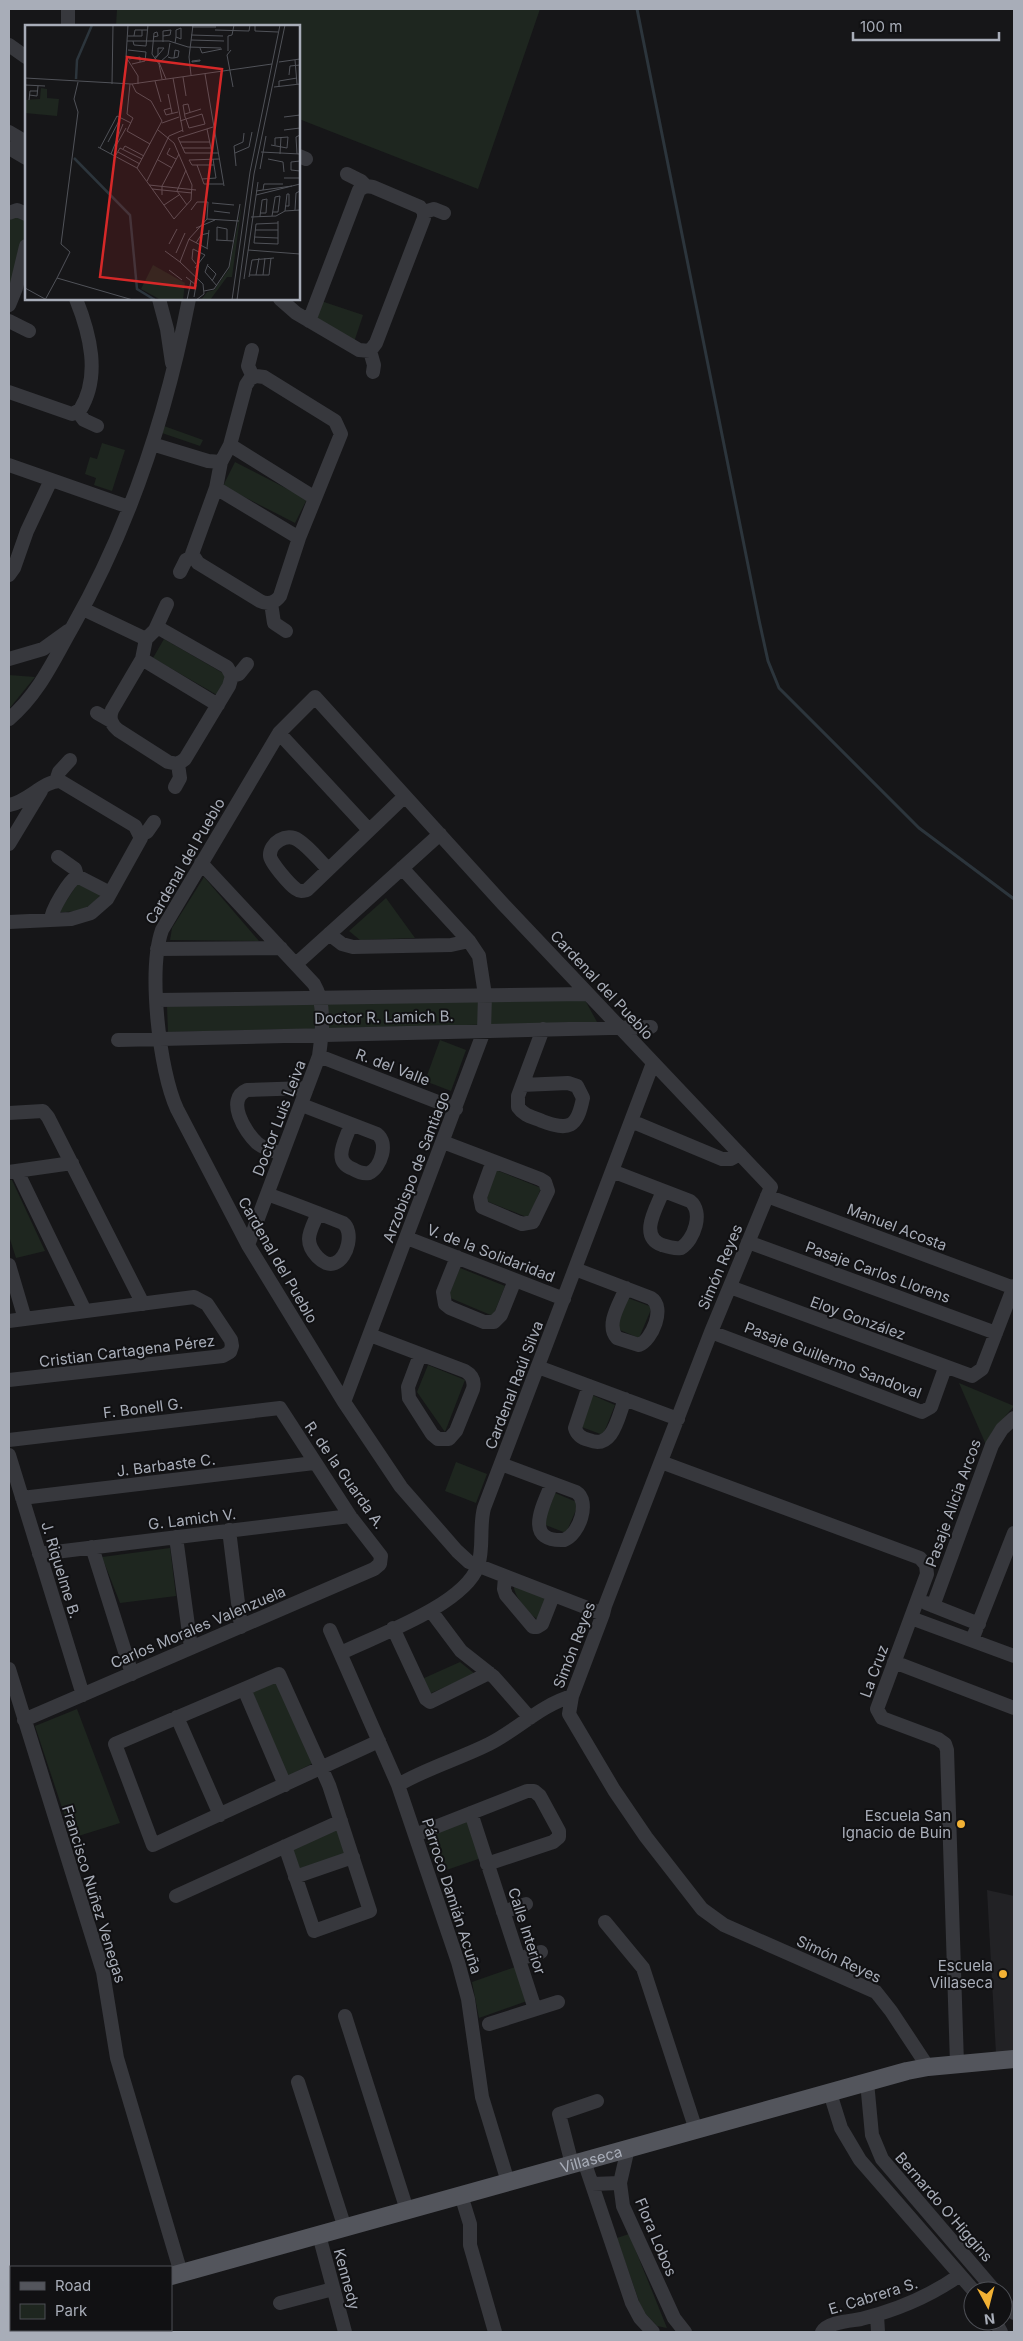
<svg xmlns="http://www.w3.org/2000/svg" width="1023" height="2341" font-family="Inter,sans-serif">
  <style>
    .built { fill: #222225 }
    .green { fill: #1e261f }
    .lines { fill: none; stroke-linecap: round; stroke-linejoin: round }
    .stream { stroke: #2c353c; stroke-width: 3 }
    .minor { stroke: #37383d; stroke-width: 14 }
    .major { stroke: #53555c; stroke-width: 18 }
    .poi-dot { fill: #f2b134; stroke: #111113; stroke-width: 2 }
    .labels { text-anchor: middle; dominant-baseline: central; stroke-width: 4; stroke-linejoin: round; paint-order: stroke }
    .street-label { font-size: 15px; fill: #a8adb8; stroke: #111113 }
    .poi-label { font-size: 15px; fill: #a8adb8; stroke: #111113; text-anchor: end }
    .inset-river { fill: none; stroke: #2c353c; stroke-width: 2.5 }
    .inset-road { fill: none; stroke: #505258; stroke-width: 1 }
    .view { fill: #d62828; fill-opacity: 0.15; stroke: #d62828; stroke-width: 2.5 }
    .inset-edge { fill: none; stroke: #a8adb8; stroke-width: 2.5 }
  </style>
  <rect width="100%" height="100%" fill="#161618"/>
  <!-- built -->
  <path class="built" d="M987,1890L1014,1896V2052L996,2054Z"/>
  <!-- green -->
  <path class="green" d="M117,9H540L478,189L299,119V26H116Z
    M16,217L25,221L26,234L18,251L9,297V220Z
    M321,301L363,315L354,342L315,318Z
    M164,426L203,440L200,446L162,433Z
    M102,443L125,450L112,491L94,485L96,478L85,474L90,457L97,459Z
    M235,462L307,499L295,523L223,486Z
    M164,639L228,676L217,695L153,658Z
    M9,675L35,677L9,709Z
    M204,877L259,941L170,940L172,928Z
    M78,883L101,894C90,910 77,912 59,912Z
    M386,898L415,938L360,940L349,931Z
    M585,1000L597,1022L168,1032L167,1006Z
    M440,1040L466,1050L451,1091L425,1081Z
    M496,1170L541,1188L529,1218L484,1200Z
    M9,1180H12L45,1251L16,1258L9,1236Z
    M460,1268L505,1286L493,1316L448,1297Z
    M628,1298L652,1307L639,1338L615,1328Z
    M428,1365L465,1380L445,1432L417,1392Z
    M959,1383L1014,1406L992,1432L987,1447Z
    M592,1395L615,1405L603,1435L579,1426Z
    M456,1462L487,1474L476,1503L445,1491Z
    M555,1493L579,1503L566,1533L543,1524Z
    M170,1548L176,1596L120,1603L102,1557Z
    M514,1586L546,1598L537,1619C529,1614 513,1595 514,1586Z
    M460,1662L475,1674L429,1694L422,1679Z
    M278,1679L315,1762L286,1777L248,1693Z
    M77,1709L120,1823L72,1838L35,1726Z
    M465,1822H468L481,1858L438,1873L425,1835Z
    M333,1829L338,1830L345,1851L342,1857L300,1872L292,1847Z
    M515,1967L527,2001L479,2018L472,1982Z
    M629,2234L667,2328L657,2326L642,2310L617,2238Z"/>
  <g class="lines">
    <!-- stream -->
    <path class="stream" d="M637,9L759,620L768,661L779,688L919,828L1014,899"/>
    <!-- minor -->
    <path class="minor" d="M68,26V9
      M9,45L26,57
      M9,132L26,142
      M9,148L26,158
      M299,156L306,159
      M347,174L361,181L366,186
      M424,212L434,209L444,213
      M9,213L17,210L26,214
      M159,299L167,329L172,363
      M280,299L296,313L359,350L370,351L376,343L424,218V212L420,207L373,187L366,186L359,190L309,321
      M9,305L16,288L26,246
      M9,321L29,331
      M252,350L248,366L253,377
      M370,351L374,365L373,372
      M256,376L264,377L335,421L341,434L299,538L280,596C275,603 268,605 260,601L198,563L192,554L216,488L221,462L230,445L246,385L250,379Z
      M9,392L72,414L80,410C101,376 90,334 76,299
      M78,412L84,420L97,426
      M152,444L208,461L221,462
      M230,445L315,498
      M9,465L129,507
      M216,488L299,538
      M180,572L186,560L193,557
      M9,575L14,568L27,531L51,480
      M271,603L274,623L286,631
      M83,609L146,639
      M157,627L227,667L232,676L229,686L185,759L178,764L168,762L118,730C111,724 109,718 112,710L142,659L146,639L155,630L167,604
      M9,659L43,649L68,631
      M142,659L218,705
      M232,676L239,674L247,664
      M97,713L111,721
      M9,719C39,694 54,659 73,626C130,526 167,412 189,299
      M279,733L369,830
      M56,781L59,772L70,760
      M175,787L180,778L178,764
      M9,805C28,802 43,781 60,781L135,826L141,838L107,899L91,913L71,919L9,922
      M141,834L147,832L154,822
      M9,844L41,791
      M58,857L75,869L77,876
      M201,863L314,984C326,1004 322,1034 319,1056L248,1245
      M328,869C319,860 309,847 298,840C287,832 269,843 270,856C270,862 290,885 296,889C300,892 303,891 307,890L405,796
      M77,876L110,893
      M51,920C51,910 69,881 77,876
      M329,934L342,944L353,947L451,945L469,941
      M157,949L281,948
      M296,964L440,834
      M158,1000L588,994
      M118,1040L651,1027
      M319,1056L456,1109
      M522,1085L568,1083L577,1086L583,1098C577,1128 569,1131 542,1121C533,1117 524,1116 518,1107V1096L543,1029
      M301,1105L307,1107L377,1134C389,1143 381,1167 369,1173C363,1174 358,1172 353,1169C331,1161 346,1140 351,1124
      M9,1113L43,1111L48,1117L143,1304
      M631,1121L722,1159H731L740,1154
      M443,1142L540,1179L545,1182L548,1191L533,1222L522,1224L482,1207L480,1197L493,1161
      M282,1154C274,1151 264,1149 257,1143C245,1132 225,1099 247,1090L307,1088
      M17,1171L85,1311
      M612,1171L690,1201C704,1212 694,1240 681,1248C673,1249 668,1247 662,1245C638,1236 657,1207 663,1191
      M9,1172L72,1163
      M267,1194C292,1203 318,1213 343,1223C354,1231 348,1258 335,1263C323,1268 309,1250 309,1239C309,1231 315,1221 318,1213
      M767,1196L1014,1288
      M407,1238L564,1299
      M748,1242L996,1333
      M457,1257L443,1292L445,1304L450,1308L484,1322H494L501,1315L515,1280
      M9,1265L25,1319
      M575,1269L651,1298C666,1307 652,1340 639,1345L617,1338C605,1325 620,1303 626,1288
      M730,1287L972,1376L982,1369L1014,1286
      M9,1321L194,1297L207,1304L231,1340L232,1346L230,1352L223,1356L9,1380
      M711,1332L922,1412L931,1407L945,1368
      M370,1335L465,1371C472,1375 475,1381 473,1389L456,1431L449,1439H438L432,1434L409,1398L408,1387L420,1355
      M538,1367L678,1419
      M589,1386L575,1428C577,1435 581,1438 589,1440C613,1450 618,1417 625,1399
      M344,1402L484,1031L485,995L479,956L469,941L402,868
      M9,1440L280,1408L350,1516L381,1556L380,1564L374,1569L24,1720
      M9,1455L83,1695
      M661,1462L920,1558L926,1565L927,1574L877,1709L882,1718L938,1739L945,1744L947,1750L957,2064
      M501,1464L576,1492C591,1501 579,1535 564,1540C522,1542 544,1504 552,1483
      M22,1498L314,1463
      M229,1530L241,1627
      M176,1537L191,1648
      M92,1547L132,1674
      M39,1554L350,1516
      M505,1577L504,1589L506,1595L533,1627H537L542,1624L553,1596
      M926,1603L979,1624
      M933,1606L992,1445L1002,1429L1014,1418
      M431,1611L461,1651L494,1677L530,1718
      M603,1614L469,1562L457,1551L401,1487L344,1402L248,1245L177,1109C159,1070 148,970 162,930L279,733L315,697L503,904L771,1187L711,1332L605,1606L603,1614L572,1696L569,1714L614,1790L646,1837L702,1909L724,1925L876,1992L891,2011L928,2067
      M911,1618L1014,1656
      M393,1628L426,1699L430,1702L489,1673
      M330,1630L398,1785L458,1962L468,1999L482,2097L508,2182
      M972,1640L1014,1533
      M341,1653C378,1635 464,1605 478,1566C484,1547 479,1527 484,1508L653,1063
      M894,1662L1014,1708
      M9,1669L103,1972L117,2058L181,2273
      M244,1689L285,1785
      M177,1717L220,1815
      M398,1785C427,1768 459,1759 489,1744C517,1730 541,1705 572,1696
      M471,1813L535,2009
      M415,1835L527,1791H534L540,1796L559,1831V1837L553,1842L487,1864
      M285,1846L314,1931L370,1911L329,1785L279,1674L115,1744L153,1845L379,1741
      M295,1877L353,1857
      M176,1896L341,1821
      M503,1912L526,1904
      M605,1922L643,1968L696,2130
      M519,1959L541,1952
      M345,2016L407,2210
      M489,2024L558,2002
      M298,2082L345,2228
      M867,2082L872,2135L882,2159L995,2291
      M830,2093L841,2128L860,2160L974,2291
      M628,2148L620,2183L623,2206L674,2318L685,2332
      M584,2161L632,2303L640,2318L653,2332
      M572,2164L559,2114L597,2101
      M592,2184L620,2183
      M461,2195L470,2224V2245L495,2332
      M319,2235L345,2332
      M1003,2300L1014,2313
      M280,2303L333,2289
      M877,2315L878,2332
      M995,2321L1001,2332
      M12,2330L13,2332
      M147,2330V2332
      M822,2332C828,2322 850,2321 861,2319C897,2310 929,2297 960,2275"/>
    <!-- major -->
    <g class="major">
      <path id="s1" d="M171,2276L907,2071L928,2067L1014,2059"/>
      <path d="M9,2321H11"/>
    </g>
  </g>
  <!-- markers -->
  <g class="poi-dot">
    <circle cx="961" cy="1824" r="5"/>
    <circle cx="1003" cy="1974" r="5"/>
  </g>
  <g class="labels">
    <!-- street labels -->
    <g class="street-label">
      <text transform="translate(185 861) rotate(-60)">Cardenal del Pueblo</text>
      <text transform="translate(602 985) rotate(47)">Cardenal del Pueblo</text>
      <text transform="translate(384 1017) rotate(-1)">Doctor R. Lamich B.</text>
      <text transform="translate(393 1067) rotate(21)">R. del Valle</text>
      <text transform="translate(279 1118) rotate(-69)">Doctor Luis Leiva</text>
      <text transform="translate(416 1167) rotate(-69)">Arzobispo de Santiago</text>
      <text transform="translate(897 1227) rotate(21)">Manuel Acosta</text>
      <text transform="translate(491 1253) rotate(21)">V. de la Solidaridad</text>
      <text transform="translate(278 1260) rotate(60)">Cardenal del Pueblo</text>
      <text transform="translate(720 1267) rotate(-67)">Simón Reyes</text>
      <text transform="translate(878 1272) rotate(20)">Pasaje Carlos Llorens</text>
      <text transform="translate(858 1318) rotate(20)">Eloy González</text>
      <text transform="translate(127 1351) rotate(-7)">Cristian Cartagena Pérez</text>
      <text transform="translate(833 1360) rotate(21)">Pasaje Guillermo Sandoval</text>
      <text transform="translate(514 1385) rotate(-69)">Cardenal Raúl Silva</text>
      <text transform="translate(143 1408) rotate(-7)">F. Bonell G.</text>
      <text transform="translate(166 1465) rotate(-7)">J. Barbaste C.</text>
      <text transform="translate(345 1475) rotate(55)">R. de la Guarda A.</text>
      <text transform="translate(953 1503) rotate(-70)">Pasaje Alicia Arcos</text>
      <text transform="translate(192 1519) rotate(-7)">G. Lamich V.</text>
      <text transform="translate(61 1570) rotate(73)">J. Riquelme B.</text>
      <text transform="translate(198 1627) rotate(-23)">Carlos Morales Valenzuela</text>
      <text transform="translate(574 1645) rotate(-69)">Simón Reyes</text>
      <text transform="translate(874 1671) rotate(-70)">La Cruz</text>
      <text transform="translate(94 1894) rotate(73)">Francisco Nuñez Venegas</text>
      <text transform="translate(452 1896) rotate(72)">Párroco Damián Acuña</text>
      <text transform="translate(527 1931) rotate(72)">Calle Interior</text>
      <text transform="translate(839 1959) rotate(25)">Simón Reyes</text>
      <text stroke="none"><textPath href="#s1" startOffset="436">Villaseca</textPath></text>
      <text transform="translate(944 2207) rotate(49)">Bernardo O'Higgins</text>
      <text transform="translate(656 2237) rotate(67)">Flora Lobos</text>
      <text transform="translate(347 2279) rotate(75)">Kennedy</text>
      <text transform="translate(873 2296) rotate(-17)">E. Cabrera S.</text>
    </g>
    <!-- poi labels -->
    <g class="poi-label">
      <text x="951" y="1815">Escuela San<tspan x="951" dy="17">Ignacio de Buin</tspan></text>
      <text x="993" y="1965">Escuela<tspan x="993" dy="17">Villaseca</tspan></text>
    </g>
  </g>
  <!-- overview -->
  <g transform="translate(25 25)">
    <rect width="275" height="275" fill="#161618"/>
    <path d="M16,63L22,64V73L34,74L32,91L0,88V75L15,74ZM217,178L207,252H202L185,275H176L182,267L189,265L204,244ZM128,240L160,258L158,275H136L116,264Z" fill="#1e261f"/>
    <path class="inset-river" d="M51,54L52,35L67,0M49,133L105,190L112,264L130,275"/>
    <path class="inset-road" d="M103,0L101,32L113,51V59M230,1V6L253,7M167,2H191M190,5L224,6L225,0M166,10L198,11M103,11H117V5M109,11L110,5H122M128,12L133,11L132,7L129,8L127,29L134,39L137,54M166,15L199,16M102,16H144L163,22L196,23M108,16L109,20L121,21L123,0M138,17V6L146,5L145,10L138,11M150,18L151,12V5L156,3V14L151,12M175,23L177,28L197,24M103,25L121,27L120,36L107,39M206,25L202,30L208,62M203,26V11L207,10L209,0M143,32L146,33H149L153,32L154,26L150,25L149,33M129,33L133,30V23H139L130,34M104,34L115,32V37M133,35L141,54M175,35V36L167,37V36ZM270,35L272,59M135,37L143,30L145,18M254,37L275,34M180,49L199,161M166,50L164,32L168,0M264,50L265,41L275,40M158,52L161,71M0,53L107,59L247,39M148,53L158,107M130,56L136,77M87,59L88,0M105,59L102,89L108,93L102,106L125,119M107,59L111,67L126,76L137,96L112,143L149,194L166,175L167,160L149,118L133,105M0,60L20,61M249,62L275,59M254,62V56L272,53M143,69L147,88M4,70L12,71L13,61M4,75L5,66H13M146,83L139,85L141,90L153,87M160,89L176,84M259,92L275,90M155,96L161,94L177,89L180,99L164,103L161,94L160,92L158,80L163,79L165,87M137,98L154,92M188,102L153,113L160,128H193M182,104L187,128M259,105L275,103M83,117L94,96M155,117H185M92,119L101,103M246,120L262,123L263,112L250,113V120M73,122L112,143M75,123L92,91L106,98M145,123L142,129L151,134M158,123H186M98,124L100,121L119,131M93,127L115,139M236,127L275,129M210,128L224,122L227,107M86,129L98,99M255,129L256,112M272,129L271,112L275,110M89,133L95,123L117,134M243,134L258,137L259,147M133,135L147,143M275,136L266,137V145L275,146M172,140L179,159H198M189,140H167L164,135L194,134M211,141L209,121L218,117L219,108M235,144L241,111M161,145L152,166L162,180M259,153H275M177,154L191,153L188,134M122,156L144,111L158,105M124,160L171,165M127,164L167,168M238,165L239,159H258M231,166L267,161M137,170V161L154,129M231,170L275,159M187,178L209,180M139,180L154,170M166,185L172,177H183M270,185L271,168L275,166M189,186L205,188M260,186L262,169H264V181H260M247,191L250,173V172L255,171L253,187H248M226,192L251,191L260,186L275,185M235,192V191L237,176V175L242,174L241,188H235M182,194L183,177M253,196V219L229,218L231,199L253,198M171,203L190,195M230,205H253M229,212L253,213M164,214L183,224M191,215L209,216M192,215V202L202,204V215M171,218L176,210L184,208M144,219L152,204M182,223L184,205M223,225L275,229M140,226L155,237M151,228L160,208M183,239L180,247L192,261M183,241L191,249L187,256M170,243L180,230L168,224L167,234L171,239M144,245L157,255M225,250H244L246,233M231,250L234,233M238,250L240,233M161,252L171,260L169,272M224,252L227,235L249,233M32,253L45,227L36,219L53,87L49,74L53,57M219,254L233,157M0,263L20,274M179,266L189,264L204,242L215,179M20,275L32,253L108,275M162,275L166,256M171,275L179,269L178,259L155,237L164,214L182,194L214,196M207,275L225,147L255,0M212,275L229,149L260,0"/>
    <path class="view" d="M102,32L197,44L170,263L75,252Z"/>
    <rect width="275" height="275" class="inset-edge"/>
  </g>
  <!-- border -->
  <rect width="1023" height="2341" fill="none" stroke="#a8adb8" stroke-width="20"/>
  <!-- legend -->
  <rect x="10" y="2266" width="162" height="65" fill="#111113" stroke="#4d4f55"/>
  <rect x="20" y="2282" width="25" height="8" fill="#53555c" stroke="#4d4f55"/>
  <text x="55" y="2291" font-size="15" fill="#a8adb8">Road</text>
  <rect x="20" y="2304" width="25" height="15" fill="#1e261f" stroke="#4d4f55"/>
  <text x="55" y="2316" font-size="15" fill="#a8adb8">Park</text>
  <!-- north arrow -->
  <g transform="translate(988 2306) rotate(173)"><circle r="24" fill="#111113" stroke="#4d4f55"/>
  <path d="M0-4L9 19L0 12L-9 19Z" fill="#f2b134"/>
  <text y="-8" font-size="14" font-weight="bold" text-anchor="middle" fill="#a8adb8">N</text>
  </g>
  <!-- scale -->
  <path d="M853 32v8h146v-8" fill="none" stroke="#a8adb8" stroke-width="2.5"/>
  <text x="860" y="32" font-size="15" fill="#a8adb8" stroke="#111113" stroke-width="4" paint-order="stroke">100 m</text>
</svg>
